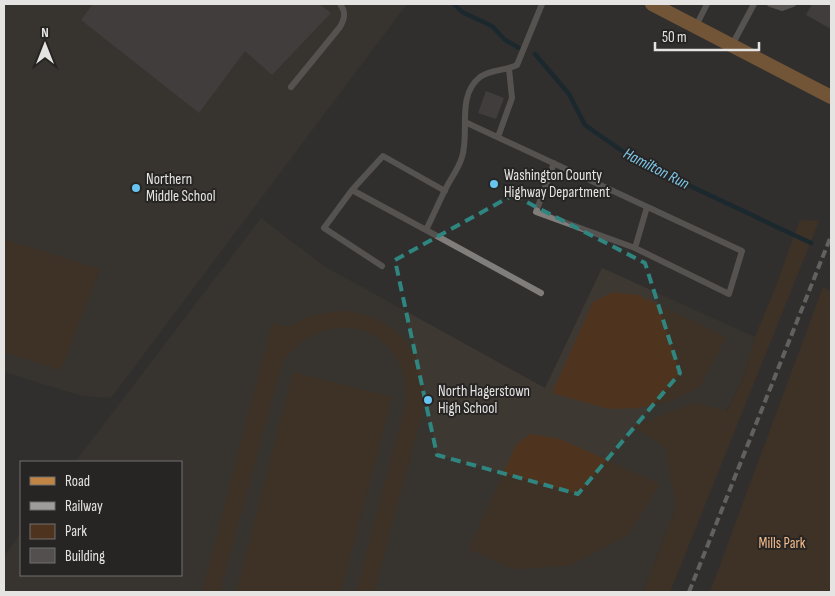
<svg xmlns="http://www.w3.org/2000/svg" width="835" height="596" font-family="'Sofia Sans Condensed',sans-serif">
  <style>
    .built { fill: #3e3832 }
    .green { fill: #4e341e }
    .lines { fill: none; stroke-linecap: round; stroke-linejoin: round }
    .stream { stroke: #00202f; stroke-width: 4.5 }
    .building { fill: #524f4e }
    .service { stroke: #807d7b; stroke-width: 6 }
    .primary { stroke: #c08444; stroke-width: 14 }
    .rail { stroke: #9f9d9c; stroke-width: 4; stroke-dasharray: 8 4; stroke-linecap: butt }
    .marked { fill: none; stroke: #2f8680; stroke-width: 4; stroke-dasharray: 10 6; stroke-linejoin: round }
    .poi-dot { fill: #67c4f0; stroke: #272523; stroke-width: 2 }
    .labels { text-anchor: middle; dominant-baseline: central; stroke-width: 4; stroke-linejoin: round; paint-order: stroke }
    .poi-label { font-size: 15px; fill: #e6e4e3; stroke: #272523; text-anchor: start }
    .park-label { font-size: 15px; fill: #f7bc8c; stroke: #272523 }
    .water-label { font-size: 16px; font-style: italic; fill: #7ecaef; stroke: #272523 }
  </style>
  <rect width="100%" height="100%" fill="#312f2d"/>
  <!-- built -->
  <path class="built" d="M4,4H407L111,398L82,396L4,372Z
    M261,218L324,266L545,388L602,268L755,337L743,379L676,507L643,592H4V556L21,533V575H181V462H75Z"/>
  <!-- green -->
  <path class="green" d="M800,220L819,221L670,592H643L676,507L665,448L633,426L694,403L727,411L743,379L755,337L775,289Z
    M4,239L100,269L61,370L4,352Z
    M823,287L831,292V592H710Z
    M613,292L638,295L726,337L700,387L669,402L637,408L609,409L552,393L593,302Z
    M336,311C394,311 432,354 422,413L374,592H356L404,410C418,330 328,297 282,363L223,580L221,592H202L272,323L288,327L310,316Z
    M293,372L392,397L341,592H236Z
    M530,434L560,439L660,484L628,535L569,566L512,569L469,549L516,445Z"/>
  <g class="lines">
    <!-- stream -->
    <path class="stream" d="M454,4L462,12L492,26L505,40L519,48
      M535,54L569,94L585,125L635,160L811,243"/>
  </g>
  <!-- building -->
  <path class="building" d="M93,4H319L331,13L272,75L245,51L199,113L81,20Z
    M812,4H831V29L806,15Z
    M486,91L504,98L496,119L478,113Z"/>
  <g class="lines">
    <!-- service -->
    <path class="service" d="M770,4L782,8L793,4
      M696,26L707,4
      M732,45L754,4
      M291,87L340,27C345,18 346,12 340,4
      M465,122L742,251L729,294L635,248L536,212L554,163
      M498,137L512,98L509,69
      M352,190L383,156L445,191
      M635,248L647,207
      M382,266L324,228L352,190L426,230
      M541,293L426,230C433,216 439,202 446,188C451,178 459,168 462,157C470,132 456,96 480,77C491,69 505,71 517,65L542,4"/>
    <!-- primary -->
    <path class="primary" d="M652,4L831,97"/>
    <!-- rail -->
    <path class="rail" d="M689,592L831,236"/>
  </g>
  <!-- marked area -->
  <path d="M0 0H835V596H0ZM513,195L645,263L680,373L578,494L437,455L395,260Z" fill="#312f2d" fill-opacity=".55" fill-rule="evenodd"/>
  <path class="marked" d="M513,195L645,263L680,373L578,494L437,455L395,260Z"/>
  <!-- markers -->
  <g class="poi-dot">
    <circle cx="494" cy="184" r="5"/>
    <circle cx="136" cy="188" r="5"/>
    <circle cx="428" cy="400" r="5"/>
  </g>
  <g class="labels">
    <!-- poi labels -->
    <g class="poi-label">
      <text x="504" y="175">Washington County<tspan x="504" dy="17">Highway Department</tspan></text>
      <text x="146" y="179">Northern<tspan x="146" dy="17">Middle School</tspan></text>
      <text x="438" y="391">North Hagerstown<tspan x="438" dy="17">High School</tspan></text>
    </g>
    <!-- park labels -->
    <g class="park-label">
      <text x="782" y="543">Mills Park</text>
    </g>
    <!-- water labels -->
    <g class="water-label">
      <text transform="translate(656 169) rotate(27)">Hamilton Run</text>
    </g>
  </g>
  <!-- border -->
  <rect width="835" height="596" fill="none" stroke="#e6e4e3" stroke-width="10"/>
  <!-- legend -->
  <rect x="20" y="461" width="162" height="115" fill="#272523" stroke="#737170"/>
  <rect x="30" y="477" width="25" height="8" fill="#c08444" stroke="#737170"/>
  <text x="65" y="486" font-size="15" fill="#e6e4e3">Road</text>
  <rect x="30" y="502" width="25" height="8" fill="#9f9d9c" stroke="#737170"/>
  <text x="65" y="511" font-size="15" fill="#e6e4e3">Railway</text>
  <rect x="30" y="524" width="25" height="15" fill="#4e341e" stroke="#737170"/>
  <text x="65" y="536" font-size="15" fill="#e6e4e3">Park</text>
  <rect x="30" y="548" width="25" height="15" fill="#524f4e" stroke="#737170"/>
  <text x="65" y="561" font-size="15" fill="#e6e4e3">Building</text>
  <!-- north arrow -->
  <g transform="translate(45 45)" stroke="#272523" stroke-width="4" paint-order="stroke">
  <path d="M0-4L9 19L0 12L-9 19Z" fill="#e6e4e3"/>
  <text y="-8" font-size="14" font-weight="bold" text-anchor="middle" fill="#e6e4e3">N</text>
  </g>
  <!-- scale -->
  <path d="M655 42v8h104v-8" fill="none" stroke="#e6e4e3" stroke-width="2.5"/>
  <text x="662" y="42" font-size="15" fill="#e6e4e3" stroke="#272523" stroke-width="4" paint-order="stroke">50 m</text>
</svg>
